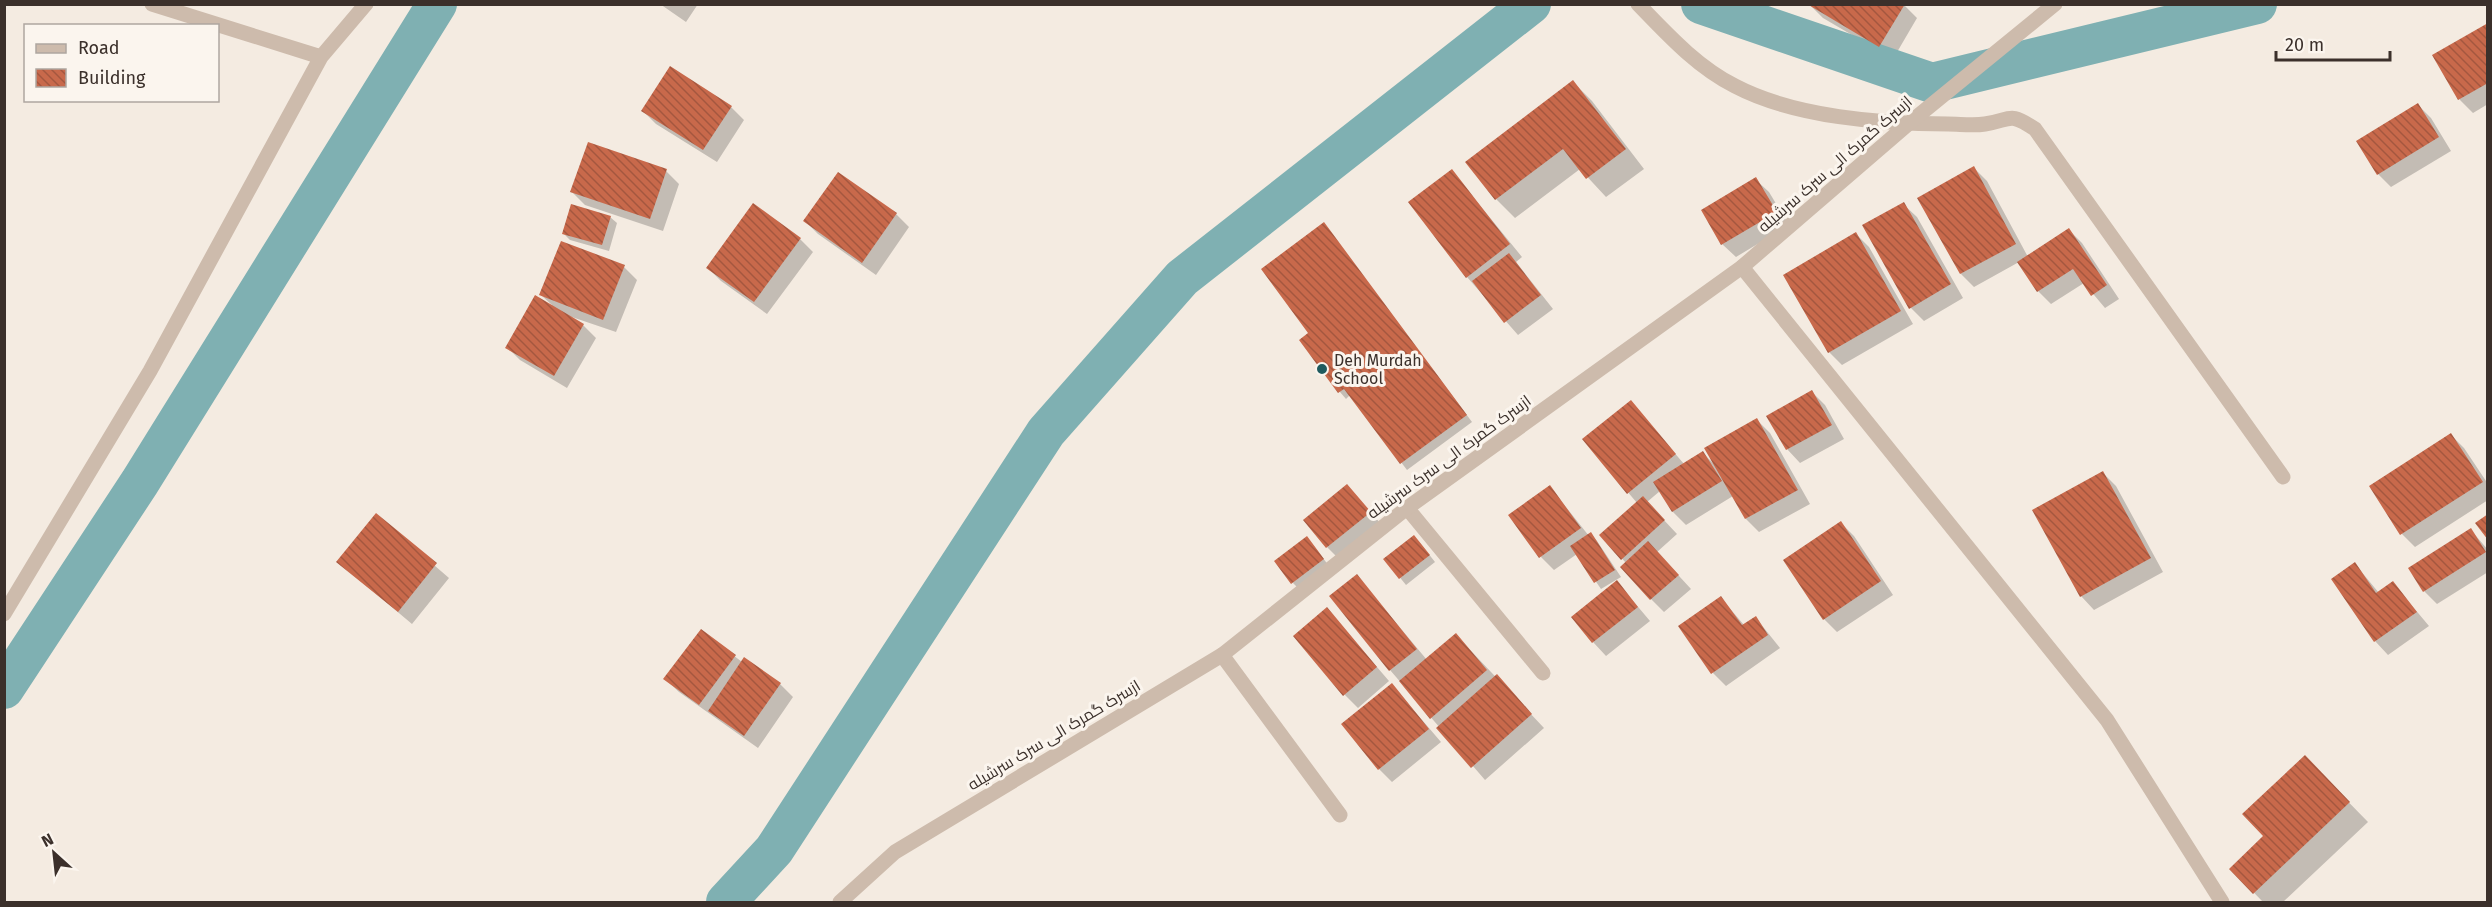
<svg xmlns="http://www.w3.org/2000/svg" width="2492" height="907" font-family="'Fira Sans',Cairo,sans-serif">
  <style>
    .shadow { fill: #0003 }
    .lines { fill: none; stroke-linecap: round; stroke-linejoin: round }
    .canal { stroke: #7fb0b2; stroke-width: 40 }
    .building { fill: url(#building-back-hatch) }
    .minor { stroke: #cdbbac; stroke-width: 15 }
    .tertiary { stroke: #cdbbac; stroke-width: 15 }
    .poi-dot { fill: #1f5a5e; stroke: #fbf5ee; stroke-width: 2 }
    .labels { text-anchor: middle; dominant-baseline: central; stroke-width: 6; stroke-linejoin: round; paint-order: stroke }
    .street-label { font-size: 16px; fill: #3b302b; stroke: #fbf5ee }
    .poi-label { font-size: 16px; fill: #3b302b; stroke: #fbf5ee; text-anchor: start }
  </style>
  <defs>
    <pattern id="building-back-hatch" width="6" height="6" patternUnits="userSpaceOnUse" patternTransform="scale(1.5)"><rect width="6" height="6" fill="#c8694b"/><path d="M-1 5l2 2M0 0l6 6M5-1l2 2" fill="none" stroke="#a4573f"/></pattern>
  </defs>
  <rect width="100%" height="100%" fill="#f4ebe1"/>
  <!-- shadow -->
  <path class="shadow" d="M660,4H698L686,22Z
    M1810,5H1904L1917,18L1893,59L1823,18Z
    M2488,24V104L2473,113L2460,100L2434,56Z
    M1573,82L1592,101L1644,169L1606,197L1580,169L1515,218L1496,199Z
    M2418,105L2431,118L2451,151L2391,187L2378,174Z
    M731,107L744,120L717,162L656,124L643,111Z
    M1974,168L1987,181L2028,257L2069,230L2082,243L2119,299L2105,308L2084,283L2051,304L2038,291L2019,262L1974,287L1961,274L1920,198Z
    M666,171L679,184L663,231L585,205L572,192Z
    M1452,171L1522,257L1516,262L1553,309L1518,335L1467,277Z
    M1755,179L1769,192L1789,225L1736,257L1722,244Z
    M1903,204L1917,217L1963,298L1924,321L1911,308Z
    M896,214L909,227L876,275L818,234L805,221Z
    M610,217L617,223L609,251L570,240L564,234Z
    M1324,224L1472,422L1407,470L1350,395L1346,399L1340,392L1301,340L1310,333Z
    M1856,234L1869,247L1913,324L1842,365L1829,352Z
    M800,239L813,252L767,314L721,281L708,268Z
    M624,267L637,280L616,332L563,314L583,325L596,338L567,388L520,360L507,347L552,305L541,295Z
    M1812,392L1825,405L1844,439L1800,463L1787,449Z
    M1631,402L1684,464L1703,453L1714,464L1757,420L1770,433L1810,504L1759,532L1746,519L1733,496L1686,525L1673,512L1660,491L1647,502L1677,534L1657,552L1691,589L1664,612L1651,599L1626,563L1601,535L1637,503L1584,440Z
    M2451,435L2464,448L2488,484V500L2415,547L2402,534L2371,487Z
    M2103,473L2116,486L2163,572L2094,610L2081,596Z
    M1347,486L1382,525L1340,560L1327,547Z
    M1550,487L1589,536L1591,534L1597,541L1621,577L1601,589L1577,554L1554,570L1541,557L1511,515Z
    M376,515L449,578L412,624L338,562Z
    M1841,523L1854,536L1893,595L1837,632L1824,619Z
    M2471,530L2488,550V572L2437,604L2424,591Z
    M1420,543L1435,562L1406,585L1385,559Z
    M1313,545L1329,566L1299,589L1293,583Z
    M2355,564L2379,593L2393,583L2429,626L2388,655L2375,641L2333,579Z
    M1357,576L1427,660L1456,635L1544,728L1485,780L1390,670Z
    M1617,582L1650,621L1606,656L1593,642Z
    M1721,598L1744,625L1756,618L1780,648L1726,686L1713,673Z
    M1327,609L1389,681L1358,708L1344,694Z
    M702,631L742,662L744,659L780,684L793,697L758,748L679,692L665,679Z
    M1392,685L1441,742L1392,782L1379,769Z
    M2323,776L2368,822L2283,902H2263L2231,869Z"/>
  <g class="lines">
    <!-- canal -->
    <path class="canal" d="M1701,4L1932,83L2257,4
      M4,689L140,482L437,4
      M726,902L774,850L1046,432L1182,278L1531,4"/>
  </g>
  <!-- building -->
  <path class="building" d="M1807,4H1905L1879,47Z
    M2488,23V83L2458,100L2432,55Z
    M670,66L732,106L703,150L641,111Z
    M1573,80L1626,149L1586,179L1563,149L1495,200L1465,162Z
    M2418,103L2439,137L2377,175L2356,141Z
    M588,142L667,169L650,219L570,192Z
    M1974,166L2016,244L1960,274L1917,198Z
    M1452,169L1510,244L1466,278L1408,202Z
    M838,172L897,213L862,263L803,221Z
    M1756,177L1777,212L1721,245L1701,210Z
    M1904,202L1951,284L1909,309L1862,225Z
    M753,203L801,238L754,302L706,268Z
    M571,204L611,216L602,245L562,234Z
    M1324,222L1467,415L1400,464L1344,389L1338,393L1299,340L1308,333L1261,269Z
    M2069,228L2107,285L2091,296L2073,269L2037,292L2017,262Z
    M1856,232L1901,311L1828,353L1783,275Z
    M561,241L625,265L603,320L539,295Z
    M1509,253L1541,295L1504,323L1472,281Z
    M535,295L584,324L554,376L505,348Z
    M1812,390L1832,425L1786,450L1766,416Z
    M1631,400L1676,454L1627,494L1582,439Z
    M1757,418L1798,490L1745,519L1704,448Z
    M2451,433L2483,482L2400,535L2369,486Z
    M1703,451L1722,481L1672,512L1653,482Z
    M2103,471L2151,558L2080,597L2032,510Z
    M1347,484L1371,512L1326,548L1303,520Z
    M1550,485L1581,528L1539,558L1508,515Z
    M1643,496L1665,520L1621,560L1599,535Z
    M376,513L437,563L398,612L336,562Z
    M2488,514V540L2475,523Z
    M1841,521L1881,581L1823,620L1783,560Z
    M2471,528L2486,552L2423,592L2408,568Z
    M1591,532L1615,570L1594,583L1570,546Z
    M1414,535L1430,555L1399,579L1383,559Z
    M1307,536L1324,559L1291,584L1274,561Z
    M1648,541L1679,575L1650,600L1620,567Z
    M2355,562L2376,593L2393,581L2417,612L2374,642L2331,579Z
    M1357,574L1417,649L1389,671L1329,596Z
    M1617,580L1638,607L1592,643L1571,617Z
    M1721,596L1742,625L1756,616L1768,635L1711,674L1678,626Z
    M1327,607L1377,667L1343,696L1293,636Z
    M701,629L736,655L699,705L663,679Z
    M1456,633L1487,670L1430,719L1399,681Z
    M744,657L781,683L744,736L708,711Z
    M1497,674L1532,714L1471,768L1436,728Z
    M1392,683L1429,729L1378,770L1341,724Z
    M2305,755L2350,802L2253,894L2229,869L2263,836L2242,814Z"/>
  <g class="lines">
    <!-- minor -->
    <path class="minor" d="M152,4L321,57
      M1638,4C1667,34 1697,67 1735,86C1794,117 1882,124 1948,124C1960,124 1973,126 1985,124C2012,120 2008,111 2035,129L2283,477
      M1742,267L2107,720L2222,902
      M1407,508L1543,673
      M4,614L150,371L321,57L366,4
      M1222,655L1340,815"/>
    <!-- tertiary -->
    <path class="tertiary" d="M840,902L895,852L1222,655L1407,508L1742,267L1908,124L2055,4"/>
  </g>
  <!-- markers -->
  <circle class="poi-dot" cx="1322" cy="369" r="6"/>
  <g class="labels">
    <!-- street labels -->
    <g class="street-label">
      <text transform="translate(1835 164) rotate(-41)">ازسرک گمرک الی سرک سرشیله</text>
      <text transform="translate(1449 457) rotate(-36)">ازسرک گمرک الی سرک سرشیله</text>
      <text transform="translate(1054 735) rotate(-31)">ازسرک گمرک الی سرک سرشیله</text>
    </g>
    <!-- poi labels -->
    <g class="poi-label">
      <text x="1334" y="360">Deh Murdah<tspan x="1334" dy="18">School</tspan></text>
    </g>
  </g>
  <!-- border -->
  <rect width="2492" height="907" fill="none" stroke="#3b302b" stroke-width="12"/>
  <!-- legend -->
  <rect x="24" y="24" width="195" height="78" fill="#fbf5ee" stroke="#aea6a0" stroke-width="1.5"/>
  <rect x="36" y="44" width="30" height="9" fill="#cdbbac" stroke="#aea6a0" stroke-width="1.5"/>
  <text x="78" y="54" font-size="18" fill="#3b302b">Road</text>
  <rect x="36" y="69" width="30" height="18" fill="url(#building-back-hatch)" stroke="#aea6a0" stroke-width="1.5"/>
  <text x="78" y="84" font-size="18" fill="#3b302b">Building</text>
  <!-- north arrow -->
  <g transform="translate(54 853) rotate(333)" stroke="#fbf5ee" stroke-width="4.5" paint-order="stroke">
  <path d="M0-4.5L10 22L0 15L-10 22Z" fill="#3b302b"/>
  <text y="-9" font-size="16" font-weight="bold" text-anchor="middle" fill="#3b302b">N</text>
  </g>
  <!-- scale -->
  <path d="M2276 51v9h114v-9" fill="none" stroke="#3b302b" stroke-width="3"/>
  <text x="2285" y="51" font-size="18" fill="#3b302b" stroke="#fbf5ee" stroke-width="4.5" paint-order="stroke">20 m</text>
</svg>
